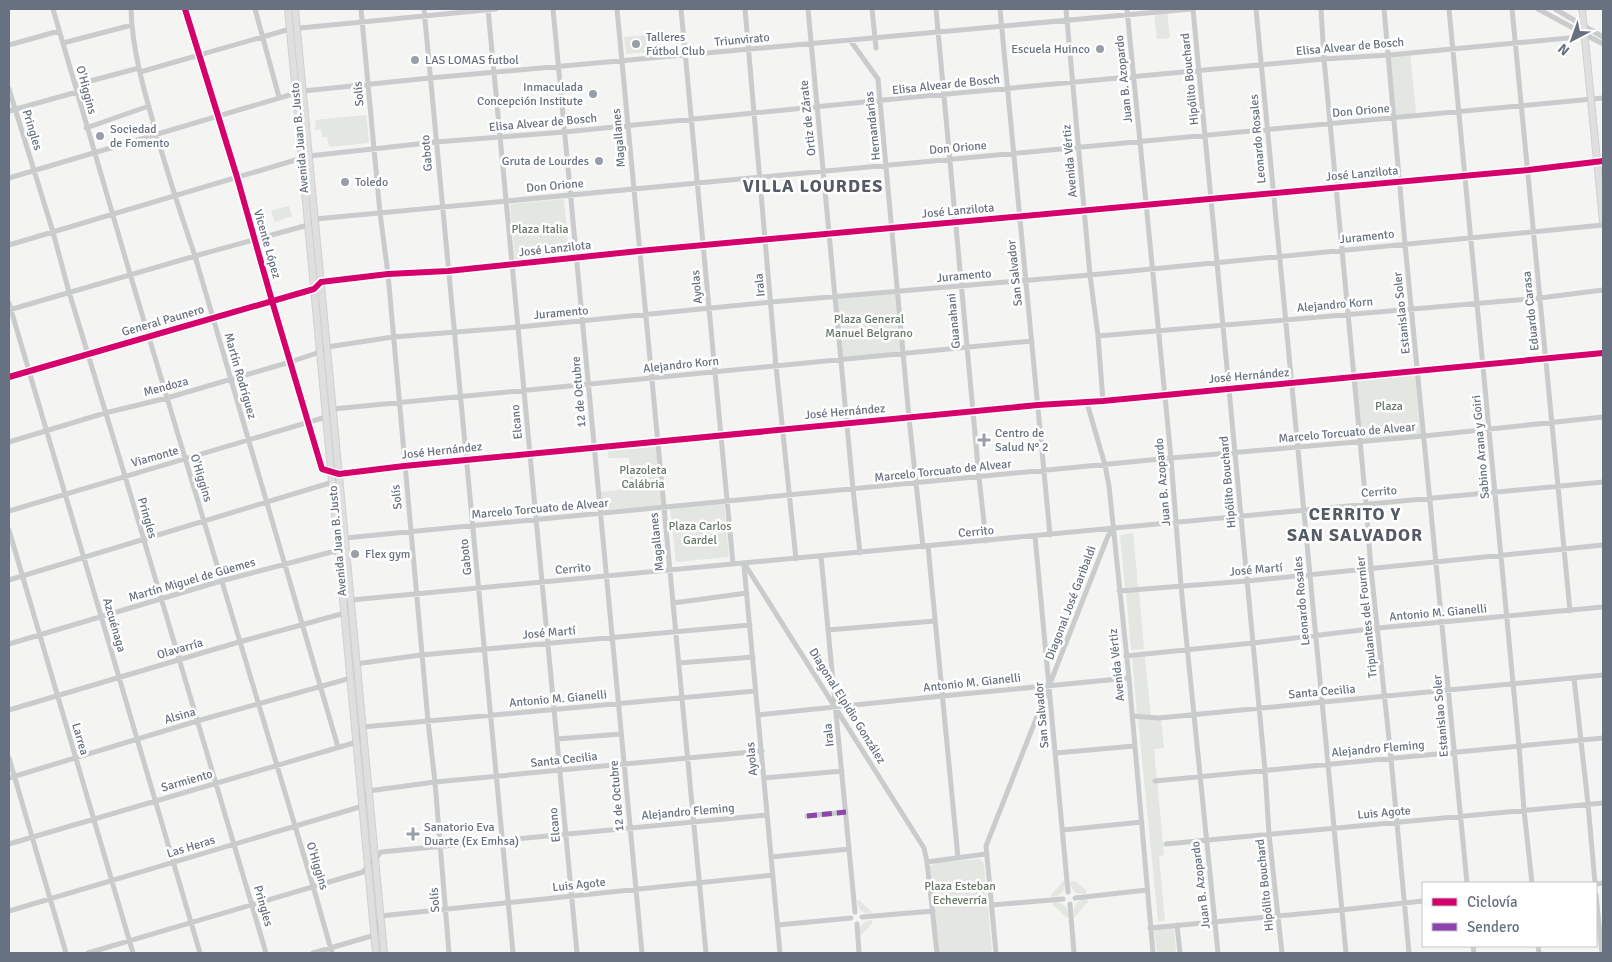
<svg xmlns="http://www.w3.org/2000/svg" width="1612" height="962" font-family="Signika,sans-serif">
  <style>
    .green { fill: #e3e6e1 }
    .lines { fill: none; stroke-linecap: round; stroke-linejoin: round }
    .major-casing { stroke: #d1d1d2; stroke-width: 8 }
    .minor { stroke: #cacbcc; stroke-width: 5 }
    .major { stroke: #dfdfdf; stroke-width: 6 }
    .quiet { stroke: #8e44ad; stroke-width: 5; stroke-dasharray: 10 5; stroke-linecap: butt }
    .cycleway-casing { stroke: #fff; stroke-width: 9 }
    .cycleway { stroke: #d6006c; stroke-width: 6 }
    .poi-dot { fill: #989fa8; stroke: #fff; stroke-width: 2 }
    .labels { text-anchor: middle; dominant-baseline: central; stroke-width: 5; stroke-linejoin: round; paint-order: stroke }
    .poi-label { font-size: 12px; fill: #677180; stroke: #fff; text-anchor: start }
    .street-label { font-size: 12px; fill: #677180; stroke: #fff }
    .park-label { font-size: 12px; fill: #667865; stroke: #fff }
    .district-label { font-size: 18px; font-weight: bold; letter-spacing: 1px; fill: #545b66; stroke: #fff }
  </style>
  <rect width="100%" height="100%" fill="#f4f4f3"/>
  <!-- green -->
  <path class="green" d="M1167,11L1170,38L1157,39L1154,12Z
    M646,35L648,52L626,54L624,37Z
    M1410,51L1416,113L1395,117L1389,55Z
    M366,115L369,141L368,143L329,147L327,137H322L321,129L313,130L316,126L315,120Z
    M564,199L569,255L515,260L510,204Z
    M289,206L292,216L275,222L271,211Z
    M898,291L903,354L840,360L835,297Z
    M1418,371L1424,436L1360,441L1355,378Z
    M656,447L661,505L603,510L601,492L629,489L627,465L629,464V458H608V451Z
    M724,504L729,557L676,562L670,509Z
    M1133,533L1138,587L1125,588L1120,535Z
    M1139,591L1144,649L1131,650L1126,592Z
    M1145,657L1151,716L1137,714L1132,658Z
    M1138,719H1161L1164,748L1154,749L1164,855L1159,856L1165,921H1158Z
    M980,859L984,864L992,950L989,953H939L930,867L935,863Z
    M1063,881H1065L1064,890L1058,896L1051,897V895Z
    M1070,881H1075L1086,890V894L1076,893L1071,887Z
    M1087,898L1088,902L1076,916L1074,917C1073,905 1076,901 1087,898Z
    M859,900L871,911L872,913C862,914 858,910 857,901Z
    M1052,902C1063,901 1068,906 1069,917H1066L1053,905Z
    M872,920V924L862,934L860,935C859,926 863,921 872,920Z
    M1174,927L1176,953H1157L1154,929Z"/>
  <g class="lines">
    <!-- major casing -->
    <g class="major-casing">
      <path id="major" d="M288,9L376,953
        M295,9L384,953
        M1582,9L1603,221"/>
    </g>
    <!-- minor -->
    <path class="minor" d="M53,9L130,274L313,886L332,953
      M131,9C132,48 143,87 154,125C166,169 180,212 195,256L338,747
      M185,9L237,177L272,301L322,469L339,474L404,466L1038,405L1103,401L1603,353
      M255,9L279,97
      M361,9L380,213L388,274L428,721L435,782L449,953
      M424,9L513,953
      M488,9L577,953
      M553,9L642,953
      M617,9L706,953
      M681,9L733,564
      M745,9L776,366L796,559
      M808,9L853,489L860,553
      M872,9L876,48
      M936,9L979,477L986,541
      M1000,9L1050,535
      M1066,9L1090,275L1098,336L1103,401
      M1127,9L1171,458L1181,586L1218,953
      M1193,9L1265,770L1269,834L1282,953
      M1256,9L1346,953
      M1321,9L1324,59L1366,504L1371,569L1391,758L1409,953
      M1384,9L1405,244L1467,883
      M1449,9L1519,746L1524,810L1532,883
      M1512,9L1570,611
      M1538,9L1603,44
      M1555,9L1603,37
      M850,40L878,79L909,418L923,547
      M63,43L132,25
      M9,45L59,31
      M140,72L290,29L496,9
      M75,85L139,68
      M9,89L53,232L69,292L125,476L266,953
      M9,111L77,92
      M86,128L149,106
      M9,178L303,91L430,78L1191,9
      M9,245L309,156L436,142L564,132L904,98L1324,59L1389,55L1579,37L1585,35
      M9,303L200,953
      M9,310L195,256L308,225L315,219L1603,98
      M1098,336L1540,298L1603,290
      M9,377L314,289L321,282L388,274L448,271L639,251L1528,170L1603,161
      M1087,403L1105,465L1109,486L1129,678L1153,953
      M9,442L105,413L167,398L290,362L320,352L327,347L393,337L519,327L771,302L1090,275L1603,225
      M9,511L326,417L333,409L1032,341
      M9,530L133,953
      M1035,536L1068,892
      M928,546L958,858
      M821,556L855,912
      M744,563L924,848L927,862L937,953
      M744,566L780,953
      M9,580L333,482L339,474
      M1119,591L1247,581L1603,545
      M673,603L747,593
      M828,630L935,621
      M9,644L221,581L339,550L345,538L1171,458L1424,436L1603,417
      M1126,656L1253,643L1378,628L1603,607
      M679,663L753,657
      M355,664L421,655L750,625
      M1574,678L1588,804L1595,883
      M9,710L239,642L345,613L351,600L1603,482
      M758,715L942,696L1129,678
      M1132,716L1159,718L1603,675
      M557,739L621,734
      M1056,753L1134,746
      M9,758L66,953
      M9,778L197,721L358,676
      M764,778L842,771
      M1155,781L1603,738
      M807,816L846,812
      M1063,830L1142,822
      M9,844L357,742L363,727L755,691
      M1166,844L1603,803
      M771,857L849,849
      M927,862L986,854
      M1596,884L1603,883
      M1596,895L1602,953
      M1075,898L1147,890
      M1070,904L1074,953
      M992,905L1063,899
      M9,911L363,806L368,791L435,782L762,751
      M862,917L933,911
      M857,924L859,953
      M778,925L851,918
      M1177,925L1180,953
      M1150,928L1341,910L1423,901
      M1473,946L1474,953
      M1538,946L1539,953
      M88,953L363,872L381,852L767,815
      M313,953L375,935L380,916L773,875
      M996,953L986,846L1108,536L1113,529"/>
    <!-- major -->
    <use href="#major" class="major"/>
    <!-- quiet -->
    <path class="quiet" d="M807,816L846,812"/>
    <!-- cycleway casing -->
    <g class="cycleway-casing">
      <path id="cycleway" d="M185,9L237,177L272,301L322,469L339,474L404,466L1038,405L1103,401L1603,353
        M9,377L314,289L321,282L388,274L448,271L639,251L1528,170L1603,161"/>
    </g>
    <!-- cycleway -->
    <use href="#cycleway" class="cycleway"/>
  </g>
  <!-- markers -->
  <g class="poi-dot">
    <circle cx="636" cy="44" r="5"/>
    <circle cx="1100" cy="49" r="5"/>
    <circle cx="415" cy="60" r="5"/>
    <circle cx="593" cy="94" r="5"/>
    <circle cx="100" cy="136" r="5"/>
    <circle cx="599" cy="161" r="5"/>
    <circle cx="345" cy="182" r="5"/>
    <path d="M981.5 432.5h5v5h5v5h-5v5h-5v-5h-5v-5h5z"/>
    <circle cx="355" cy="554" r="5"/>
    <path d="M410.5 826.5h5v5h5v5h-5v5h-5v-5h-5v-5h5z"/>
  </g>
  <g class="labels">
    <!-- poi labels -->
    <g class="poi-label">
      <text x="646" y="37">Talleres<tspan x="646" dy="14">Fútbol Club</tspan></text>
      <text x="1090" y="49" text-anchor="end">Escuela Huinco</text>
      <text x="425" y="60">LAS LOMAS futbol</text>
      <text x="583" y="87" text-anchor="end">Inmaculada<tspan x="583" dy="14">Concepción Institute</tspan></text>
      <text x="110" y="129">Sociedad<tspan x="110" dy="14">de Fomento</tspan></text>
      <text x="589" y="161" text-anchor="end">Gruta de Lourdes</text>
      <text x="355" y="182">Toledo</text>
      <text x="995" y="433">Centro de<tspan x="995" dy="14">Salud N° 2</tspan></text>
      <text x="365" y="554">Flex gym</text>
      <text x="424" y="827">Sanatorio Eva<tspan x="424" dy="14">Duarte (Ex Emhsa)</tspan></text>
    </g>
    <!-- street labels -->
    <g class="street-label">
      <text transform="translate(742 40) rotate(-5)">Triunvirato</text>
      <text transform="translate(1350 47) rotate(-5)">Elisa Alvear de Bosch</text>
      <text transform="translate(1124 79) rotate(-96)">Juan B. Azopardo</text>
      <text transform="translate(1190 79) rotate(-96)">Hipólito Bouchard</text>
      <text transform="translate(946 85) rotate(-6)">Elisa Alvear de Bosch</text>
      <text transform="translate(86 90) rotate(75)">O'Higgins</text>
      <text transform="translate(359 94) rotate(-95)">Solís</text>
      <text transform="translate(1361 111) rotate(-5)">Don Orione</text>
      <text transform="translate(808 118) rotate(-96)">Ortiz de Zárate</text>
      <text transform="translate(543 123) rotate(-5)">Elisa Alvear de Bosch</text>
      <text transform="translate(873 126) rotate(-96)">Hernandarias</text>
      <text transform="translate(32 130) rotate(73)">Pringles</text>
      <text transform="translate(300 138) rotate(-95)">Avenida Juan B. Justo</text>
      <text transform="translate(619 138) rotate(-95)">Magallanes</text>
      <text transform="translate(1258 139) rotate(-95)">Leonardo Rosales</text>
      <text transform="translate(958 148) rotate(-5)">Don Orione</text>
      <text transform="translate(427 153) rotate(-95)">Gaboto</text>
      <text transform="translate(1070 161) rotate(-95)">Avenida Vértiz</text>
      <text transform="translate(1362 174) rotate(-5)">José Lanzilota</text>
      <text transform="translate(555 186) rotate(-5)">Don Orione</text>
      <text transform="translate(958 211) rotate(-5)">José Lanzilota</text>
      <text transform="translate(1367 237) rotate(-6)">Juramento</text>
      <text transform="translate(267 244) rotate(74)">Vicente López</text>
      <text transform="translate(555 249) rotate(-6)">José Lanzilota</text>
      <text transform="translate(1015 273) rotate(-96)">San Salvador</text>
      <text transform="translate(964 276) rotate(-5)">Juramento</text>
      <text transform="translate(760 285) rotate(-96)">Irala</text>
      <text transform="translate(697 287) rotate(-95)">Ayolas</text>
      <text transform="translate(1335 305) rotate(-5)">Alejandro Korn</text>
      <text transform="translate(1531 311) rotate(-96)">Eduardo Carasa</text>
      <text transform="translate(561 313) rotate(-5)">Juramento</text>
      <text transform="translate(1402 313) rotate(-96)">Estanislao Soler</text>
      <text transform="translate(163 321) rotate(-16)">General Paunero</text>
      <text transform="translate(954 321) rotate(-95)">Guanahani</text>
      <text transform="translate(681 365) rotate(-6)">Alejandro Korn</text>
      <text transform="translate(240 376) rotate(74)">Martín Rodríguez</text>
      <text transform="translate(1249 376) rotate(-5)">José Hernández</text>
      <text transform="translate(166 387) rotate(-15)">Mendoza</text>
      <text transform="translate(579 392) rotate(-95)">12 de Octubre</text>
      <text transform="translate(845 412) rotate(-5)">José Hernández</text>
      <text transform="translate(517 422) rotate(-95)">Elcano</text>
      <text transform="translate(1347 433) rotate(-5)">Marcelo Torcuato de Alvear</text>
      <text transform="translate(1481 447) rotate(-95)">Sabino Arana y Goiri</text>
      <text transform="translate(442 451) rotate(-6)">José Hernández</text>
      <text transform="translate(155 457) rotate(-16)">Viamonte</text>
      <text transform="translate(943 471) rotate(-6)">Marcelo Torcuato de Alvear</text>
      <text transform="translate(201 478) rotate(73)">O'Higgins</text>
      <text transform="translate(1163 482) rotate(-95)">Juan B. Azopardo</text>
      <text transform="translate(1228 482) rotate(-95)">Hipólito Bouchard</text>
      <text transform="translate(1379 492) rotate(-5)">Cerrito</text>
      <text transform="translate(397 497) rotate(-96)">Solís</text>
      <text transform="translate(540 509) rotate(-5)">Marcelo Torcuato de Alvear</text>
      <text transform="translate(147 518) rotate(74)">Pringles</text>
      <text transform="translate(976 532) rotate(-5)">Cerrito</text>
      <text transform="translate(338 541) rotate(-95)">Avenida Juan B. Justo</text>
      <text transform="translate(657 542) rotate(-96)">Magallanes</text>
      <text transform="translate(466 557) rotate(-96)">Gaboto</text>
      <text transform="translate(573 569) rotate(-5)">Cerrito</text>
      <text transform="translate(1256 570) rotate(-5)">José Martí</text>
      <text transform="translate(192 580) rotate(-16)">Martín Miguel de Güemes</text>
      <text transform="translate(1302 601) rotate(-95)">Leonardo Rosales</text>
      <text transform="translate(1071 603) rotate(-69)">Diagonal José Garibaldi</text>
      <text transform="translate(1438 613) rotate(-5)">Antonio M. Gianelli</text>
      <text transform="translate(1367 617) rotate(-96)">Tripulantes del Fournier</text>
      <text transform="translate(114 625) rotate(74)">Azcuénaga</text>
      <text transform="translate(549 633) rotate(-5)">José Martí</text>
      <text transform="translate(180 649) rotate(-16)">Olavarría</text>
      <text transform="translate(1117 665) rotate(-96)">Avenida Vértiz</text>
      <text transform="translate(972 683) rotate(-6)">Antonio M. Gianelli</text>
      <text transform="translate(1322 692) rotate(-5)">Santa Cecilia</text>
      <text transform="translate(558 699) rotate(-5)">Antonio M. Gianelli</text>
      <text transform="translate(847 706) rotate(58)">Diagonal Elpidio González</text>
      <text transform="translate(1042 715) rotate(-95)">San Salvador</text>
      <text transform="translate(180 716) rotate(-16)">Alsina</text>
      <text transform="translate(1441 716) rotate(-95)">Estanislao Soler</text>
      <text transform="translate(829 735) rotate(-96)">Irala</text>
      <text transform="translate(80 739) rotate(74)">Larrea</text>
      <text transform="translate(1378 749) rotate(-5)">Alejandro Fleming</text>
      <text transform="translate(752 759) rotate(-95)">Ayolas</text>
      <text transform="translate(564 760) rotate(-6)">Santa Cecilia</text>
      <text transform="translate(187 781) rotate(-16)">Sarmiento</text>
      <text transform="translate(617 796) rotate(-95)">12 de Octubre</text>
      <text transform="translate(688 812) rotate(-5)">Alejandro Fleming</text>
      <text transform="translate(1384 813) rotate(-5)">Luis Agote</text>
      <text transform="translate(555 825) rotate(-95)">Elcano</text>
      <text transform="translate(191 847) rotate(-17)">Las Heras</text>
      <text transform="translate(317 866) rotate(73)">O'Higgins</text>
      <text transform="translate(579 885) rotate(-6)">Luis Agote</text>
      <text transform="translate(1201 885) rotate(-97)">Juan B. Azopardo</text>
      <text transform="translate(1265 885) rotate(-96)">Hipólito Bouchard</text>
      <text transform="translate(435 900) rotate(-94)">Solís</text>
      <text transform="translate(263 906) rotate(74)">Pringles</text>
    </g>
    <!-- park labels -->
    <g class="park-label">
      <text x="540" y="229">Plaza Italia</text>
      <text x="869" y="319">Plaza General<tspan x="869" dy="14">Manuel Belgrano</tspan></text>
      <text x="1389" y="406">Plaza</text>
      <text x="643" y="470">Plazoleta<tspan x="643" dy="14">Calábria</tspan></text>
      <text x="700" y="526">Plaza Carlos<tspan x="700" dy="14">Gardel</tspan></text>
      <text x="960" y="886">Plaza Esteban<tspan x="960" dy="14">Echeverría</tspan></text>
    </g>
    <!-- district labels -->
    <g class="district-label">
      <text x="813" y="186">VILLA LOURDES</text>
      <text x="1355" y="514">CERRITO Y<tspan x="1355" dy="21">SAN SALVADOR</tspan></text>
    </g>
  </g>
  <!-- border -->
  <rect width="1612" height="962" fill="none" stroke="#677180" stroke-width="20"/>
  <!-- legend -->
  <rect x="1422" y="882" width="175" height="65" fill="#ffffff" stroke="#c2c6cc"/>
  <rect x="1432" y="898" width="25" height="8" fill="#d6006c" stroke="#c2c6cc"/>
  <text x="1467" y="907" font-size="15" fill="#677180">Ciclovía</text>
  <rect x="1432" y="923" width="25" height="8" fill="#8e44ad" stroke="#c2c6cc"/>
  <text x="1467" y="932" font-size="15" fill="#677180">Sendero</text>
  <!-- north arrow -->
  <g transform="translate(1572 40) rotate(221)" stroke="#ffffff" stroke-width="4" paint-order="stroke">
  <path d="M0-4L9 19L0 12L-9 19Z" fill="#677180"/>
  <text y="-8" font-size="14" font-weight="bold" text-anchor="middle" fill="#677180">N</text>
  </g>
</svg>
